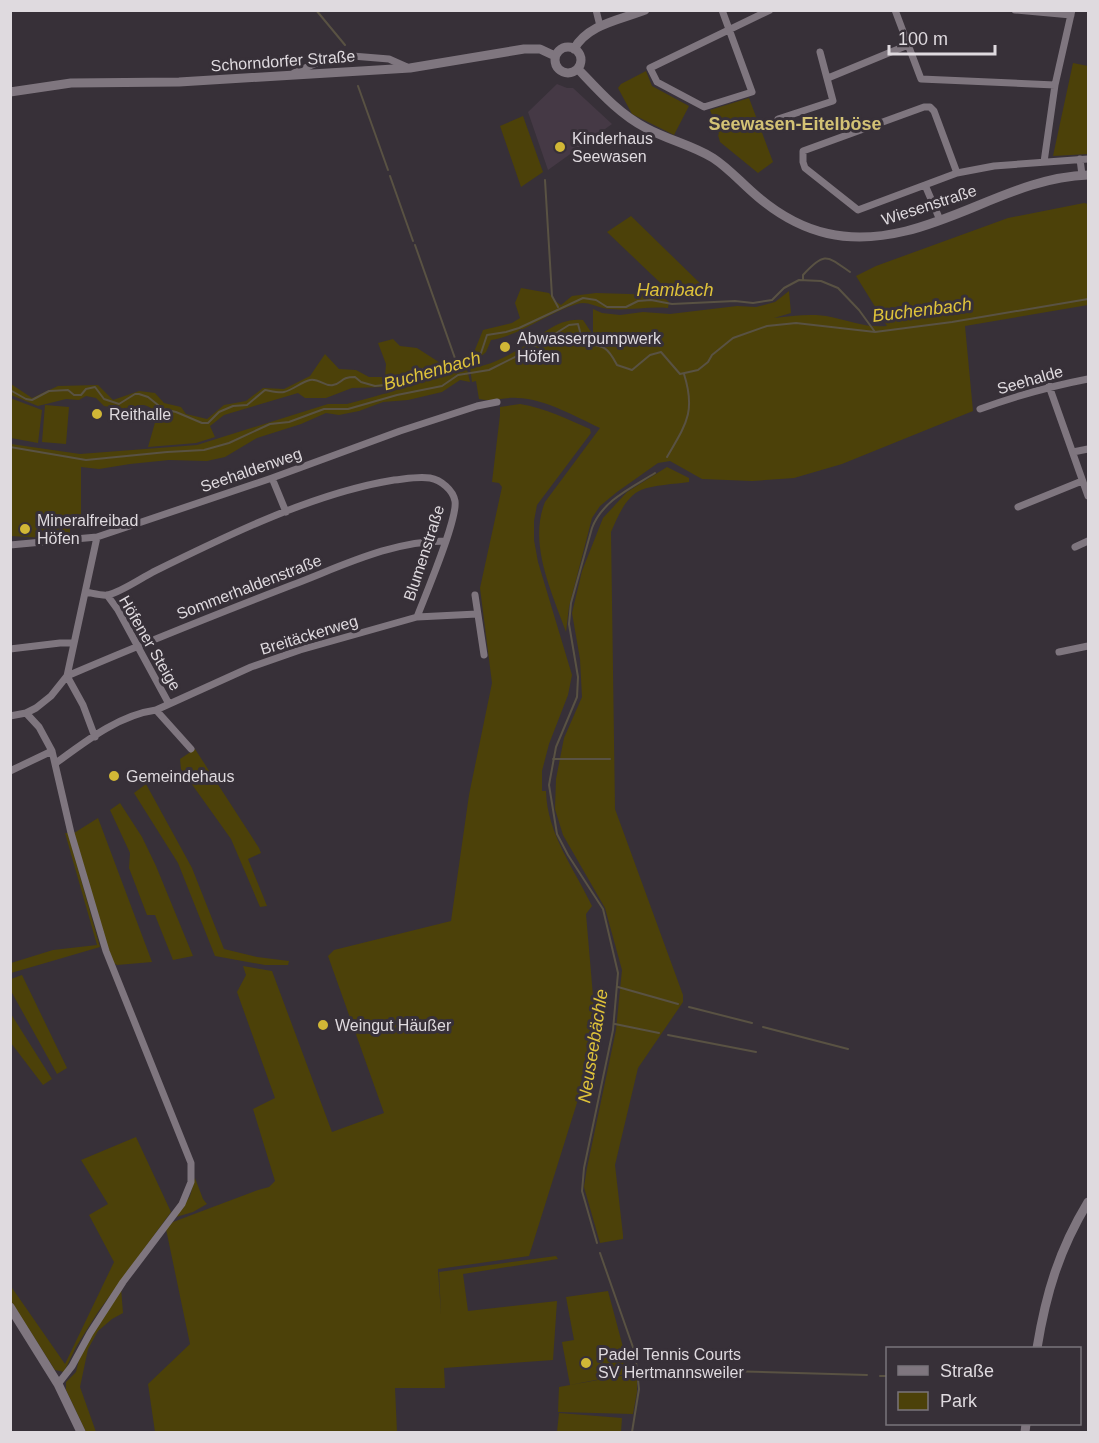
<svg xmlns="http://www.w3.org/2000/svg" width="1099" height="1443" font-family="Arial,sans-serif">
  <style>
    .built { fill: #453945 }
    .green { fill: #4c4109 }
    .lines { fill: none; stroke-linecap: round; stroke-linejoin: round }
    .stream { stroke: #595243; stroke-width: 2 }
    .street { stroke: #7f767f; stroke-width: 7 }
    .secondary { stroke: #7f767f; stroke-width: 9 }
    .poi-dot { fill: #d1b736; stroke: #373038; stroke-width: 2 }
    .labels { text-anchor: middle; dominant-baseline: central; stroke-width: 6; stroke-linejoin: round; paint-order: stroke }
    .street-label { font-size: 16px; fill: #dfdadf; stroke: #373038 }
    .poi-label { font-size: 16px; fill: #dfdadf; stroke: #373038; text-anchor: start }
    .neighbourhood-label { font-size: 18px; font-weight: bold; fill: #d3c275; stroke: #373038 }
    .water-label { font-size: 18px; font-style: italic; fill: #dfc33a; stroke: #373038 }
  </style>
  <rect width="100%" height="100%" fill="#373038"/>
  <!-- built -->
  <path class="built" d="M557,84L567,88H573L612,124L548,170L528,112Z"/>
  <!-- green -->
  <path class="green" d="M1073,63L1088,66V154L1053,156Z
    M646,71L652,86L689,106L674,135L632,114L618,88L621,84Z
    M749,98L773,162L758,173L720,142L718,135L719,134L710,110Z
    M523,116L543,172L521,187L500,126Z
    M1084,203L1088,204V305L965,326L973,411L842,464L794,478L752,481L702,479L670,461L658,463L617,492L600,506L592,518L569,607L566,632C552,592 528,544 545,502L600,428C574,416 546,399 517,398C504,397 492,402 479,399L476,381L472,382L470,368C489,366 504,358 521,348C541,336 558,317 583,320L593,335V309L602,313L620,315L643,312L670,314L737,306L756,307L775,302L789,291L791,313L774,318C793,316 813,313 831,317C851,321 866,328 887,326L856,276L876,266L1008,218Z
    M631,216L710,293L673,295L607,232Z
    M521,288L549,293L555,301L561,305L572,296L596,293L661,295L669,302L668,308C646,306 624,312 603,308C594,306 587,301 577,304C547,313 521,335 491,340L486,352L477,360L443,371L413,374L383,387L352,388L326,398H305L298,393L224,415L210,426L215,437L196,443L148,447L158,412C139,400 142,407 124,408C118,409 110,407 104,406L96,398L86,396L79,400L66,399L38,406L11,395V384L32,398L58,386L98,385L113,400L139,391L155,393L164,403L181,407L186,414L207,419L224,405L246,401L263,388L284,389L310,376L325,354L339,369L356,370L369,377H385L386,364L378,343L393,339L400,346L417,348L445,366L474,352L483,330L512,323L520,318L515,303Z
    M467,369L470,382L460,380L442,392L408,400L383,402L359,411L339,415L326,413L301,424L257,438L225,457L207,461L169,460L130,464L99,469L81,467V524L70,525V536L47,538L11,536V444L80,454L197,445L328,404H347L373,397Z
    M10,398L42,410L38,443L11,438Z
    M520,404C545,408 567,419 590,429L591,433L537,505L534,521V540L538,562L572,675L568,695L549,744L542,771V791H546C547,834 574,868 592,906L586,914L595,1019V1037L591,1058L529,1256L438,1269L441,1314L439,1272L556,1256L558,1259L463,1274L468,1311L557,1301L553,1360L444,1368L445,1388H395L397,1432H155L148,1384L190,1344L166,1229L173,1222L258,1190L269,1187L275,1181L253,1109L275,1098L237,992L246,975L243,966L272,971L332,1132L384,1113L328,956L334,950L451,921L469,795L492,683L480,588L502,487L499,483L492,482L500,415V407Z
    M45,405L69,407L66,444L42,442Z
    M667,467L689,478V482C675,484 653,485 641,490C626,496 617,518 611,532L615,809L683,995V1002L638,1068L615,1165L623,1235V1239L600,1243L584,1187L587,1168L616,1030L622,970L605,908L563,835L555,809L556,779L564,738L582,697L580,659L572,613L582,571L603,518L627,492Z
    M195,749L259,848L261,853L248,859L267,906L260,907L231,839L181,769L180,759Z
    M146,784L192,868L224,949L257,957L289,961L288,965H265L215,956L178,863L134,793Z
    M120,803L142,837L156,866L193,956L173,960L155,915H147L129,868L130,853L110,810Z
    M98,818L152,962L117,965L112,962L74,833Z
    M65,833H68L100,947L11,973V976V963L53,950L97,945Z
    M22,975L67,1068L57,1074L11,991V979Z
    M11,1014L52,1079L43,1085L11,1043Z
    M136,1137L171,1212L98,1312L76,1347L64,1372L55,1370L11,1301L10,1285L65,1364L114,1262L89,1215L108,1204L81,1160Z
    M195,1178L203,1199L207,1204L193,1212L176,1217L190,1196Z
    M121,1288L123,1313L112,1319L98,1331L88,1349L80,1387L96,1432H86L66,1390V1382L76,1372L81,1351Z
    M608,1291L627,1362L626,1374L570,1385L562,1342L574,1340L566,1297Z
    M637,1373V1392L633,1414L558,1412L559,1387Z
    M559,1413L622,1418L621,1432H557Z"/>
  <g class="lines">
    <!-- stream -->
    <path class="stream" d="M316,10L345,45
      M358,86L388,170
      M390,176L413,241
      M545,180L552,296L558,307
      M415,245L457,364
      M803,280V275C825,251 827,256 850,272
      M10,390L26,399L32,400L49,391L68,390L74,395H81L86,389L95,387L104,399L119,404L135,394H139L148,397L163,409L176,412L202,423H208L219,412L233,406L247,405L265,390C271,391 279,393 284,392C293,390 301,382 310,380C319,378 325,387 333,385C343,383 340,377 355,377L361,382L375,386L385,385L416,369H444L481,353L487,335L506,332L519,328L583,298L596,300L607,307H626L638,301L651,300L672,304L735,301L753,303L772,300L784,288L799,280L821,281L838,288L859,310L875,332
      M10,447L86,460L167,452L204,450L229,443L270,424L289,422L324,409H348L397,395L442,386L458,375L489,370L529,350L569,325L578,324L583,343C604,346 607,346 617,365L632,370L650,355L661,352L680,374L698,370L708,362L712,355L733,338L767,326L796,323L875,332L952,322L1088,299
      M667,457C686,424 696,412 684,374
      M553,759H610
      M618,987L678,1004
      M689,1007L752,1023
      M615,1024L659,1033
      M763,1027L848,1049
      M668,1035L756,1052
      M597,1243L582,1191L584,1168L613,1030L618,973L603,909L568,855L557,834L549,785L556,747L577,697L578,677L569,624L571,603L592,528C602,501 631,488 655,473
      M600,1253L635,1353L639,1389L632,1432
      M638,1369L715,1371
      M724,1371L867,1375
      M880,1376H888"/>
    <!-- street -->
    <path class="street" d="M596,10L600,26
      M722,10L752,92L704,107L657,82L650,68L770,10
      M895,10L921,79L1055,85
      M1015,10L1071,15
      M294,73L323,60L340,55L389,59L407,67
      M828,78L908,45
      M778,119L833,101L820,52
      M1080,159L1082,175
      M1044,162L1055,85L1072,10
      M957,173L934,111L930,107H924L803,151V162L805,168L858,210L957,173L994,166L1088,159
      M925,185L940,220
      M1049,386L1088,496
      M980,409C1016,396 1051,386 1088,379
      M1073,452L1088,449
      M272,478L286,512
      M1018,507L1082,481
      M10,545L97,537L272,478L400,431L477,406L497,402
      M1075,547L1088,541
      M86,592C92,593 102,596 108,595C121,592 140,579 153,572C226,536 313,493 394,480C405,479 418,476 430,478C441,480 453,490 455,501C458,519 425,596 417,617
      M107,595L118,610L169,704
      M475,595L484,655
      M10,649L60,643H74
      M1059,652L1088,646
      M156,710L191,749
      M26,713L39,727L52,751L71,833L106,951L191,1163V1182L182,1204L123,1282L90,1333L72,1366L58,1384
      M10,716L26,713L36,708L51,696L67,676L97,537
      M95,737L83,705L67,676C142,644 217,614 292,585C342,566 391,541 445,541
      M56,763C86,741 119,715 156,710L251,667L300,650L417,617L477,614
      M10,771L52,751"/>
    <!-- secondary -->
    <path class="secondary" d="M555 60a13 13 0 1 1 26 0a13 13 0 1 1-26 0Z
      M574,49C588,24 620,20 645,10
      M578,69C599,91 619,114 646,128C668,140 692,145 713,158C730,169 742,184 758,197C803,235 849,245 906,231C968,216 1023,177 1088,175
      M10,92L71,83L179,82L410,68L524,49H540L555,56
      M10,1307L58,1384L81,1432
      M1037,1348C1046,1293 1059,1250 1088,1202
      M1025,1432L1026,1424"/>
  </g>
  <!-- markers -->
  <g class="poi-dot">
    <circle cx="560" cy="147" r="6"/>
    <circle cx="505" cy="347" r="6"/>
    <circle cx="97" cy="414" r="6"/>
    <circle cx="25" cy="529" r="6"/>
    <circle cx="114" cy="776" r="6"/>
    <circle cx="323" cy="1025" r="6"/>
    <circle cx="586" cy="1363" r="6"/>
  </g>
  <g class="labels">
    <!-- street labels -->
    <g class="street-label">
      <text transform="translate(283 61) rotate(-4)">Schorndorfer Straße</text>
      <text transform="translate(929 205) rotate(-18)">Wiesenstraße</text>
      <text transform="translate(1030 380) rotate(-16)">Seehalde</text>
      <text transform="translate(251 470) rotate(-19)">Seehaldenweg</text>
      <text transform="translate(424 553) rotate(-72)">Blumenstraße</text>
      <text transform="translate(249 587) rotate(-21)">Sommerhaldenstraße</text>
      <text transform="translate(309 635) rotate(-17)">Breitäckerweg</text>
      <text transform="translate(150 643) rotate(60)">Höfener Steige</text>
    </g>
    <!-- poi labels -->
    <g class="poi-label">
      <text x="572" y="138">Kinderhaus<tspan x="572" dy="18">Seewasen</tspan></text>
      <text x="517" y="338">Abwasserpumpwerk<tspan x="517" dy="18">Höfen</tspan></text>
      <text x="109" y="414">Reithalle</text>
      <text x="37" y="520">Mineralfreibad<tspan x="37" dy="18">Höfen</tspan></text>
      <text x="126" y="776">Gemeindehaus</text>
      <text x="335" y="1025">Weingut Häußer</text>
      <text x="598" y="1354">Padel Tennis Courts<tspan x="598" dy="18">SV Hertmannsweiler</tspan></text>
    </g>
    <!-- neighbourhood labels -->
    <g class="neighbourhood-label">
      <text x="795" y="124">Seewasen-Eitelböse</text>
    </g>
    <!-- water labels -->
    <g class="water-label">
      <text x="675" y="290">Hambach</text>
      <text transform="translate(922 310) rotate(-7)">Buchenbach</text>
      <text transform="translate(432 371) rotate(-16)">Buchenbach</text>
      <text transform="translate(593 1046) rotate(-81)">Neuseebächle</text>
    </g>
  </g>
  <!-- border -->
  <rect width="1099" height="1443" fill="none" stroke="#dfdadf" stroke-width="24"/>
  <!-- legend -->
  <rect x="886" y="1347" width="195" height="78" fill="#373038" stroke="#7a747b" stroke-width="1.5"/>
  <rect x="898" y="1366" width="30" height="9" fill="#7f767f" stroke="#7a747b" stroke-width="1.5"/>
  <text x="940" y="1377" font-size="18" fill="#dfdadf">Straße</text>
  <rect x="898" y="1392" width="30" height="18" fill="#4c4109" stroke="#7a747b" stroke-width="1.5"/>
  <text x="940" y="1407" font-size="18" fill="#dfdadf">Park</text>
  <!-- scale -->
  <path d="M889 45v9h106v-9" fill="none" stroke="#dfdadf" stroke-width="3"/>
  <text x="898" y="45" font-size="18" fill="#dfdadf" stroke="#373038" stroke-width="4.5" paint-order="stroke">100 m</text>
</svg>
